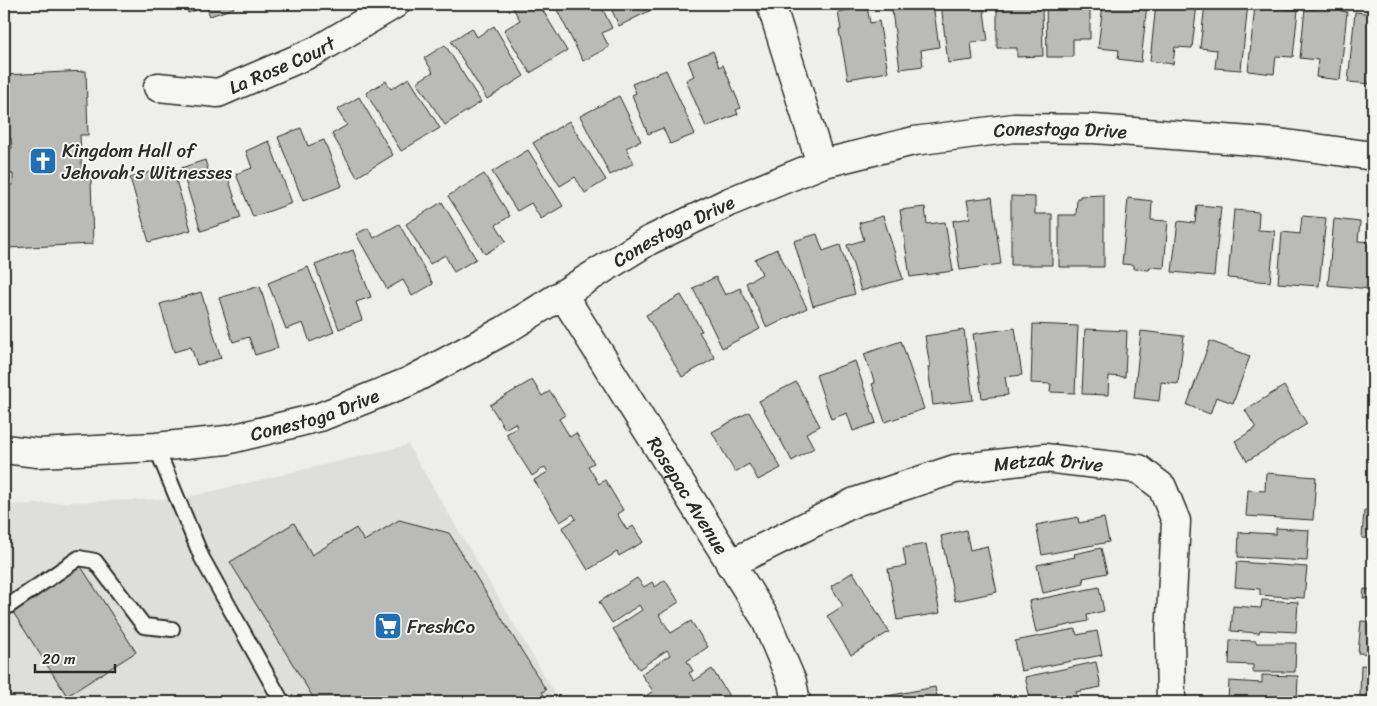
<svg xmlns="http://www.w3.org/2000/svg" width="1377" height="706" font-family="Sriracha,sans-serif">
  <style>
    .built { fill: #dededb }
    .building { fill: #babab7; stroke: #2b2b2b }
    .lines { fill: none; stroke-linecap: round; stroke-linejoin: round }
    .service-casing { stroke: #2b2b2b; stroke-width: 18 }
    .minor-casing { stroke: #2b2b2b; stroke-width: 31 }
    .tertiary-casing { stroke: #2b2b2b; stroke-width: 31 }
    .service { stroke: #f6f6f2; stroke-width: 14 }
    .minor { stroke: #f6f6f2; stroke-width: 28 }
    .tertiary { stroke: #f6f6f2; stroke-width: 28 }
    .labels { text-anchor: middle; dominant-baseline: central; stroke-width: 4; stroke-linejoin: round; paint-order: stroke }
    .street-label { font-size: 19px; fill: #2b2b2b; stroke: #f6f6f2 }
    .poi-label { font-size: 19px; fill: #2b2b2b; stroke: #f6f6f2; text-anchor: start }
  </style>
  <rect width="100%" height="100%" fill="#eeeeea"/>
  <filter id="ink" filterUnits="userSpaceOnUse"><feTurbulence type="fractalNoise" baseFrequency=".02" numOctaves="2"/><feDisplacementMap in="SourceGraphic" scale="10" xChannelSelector="R" yChannelSelector="G"/><feConvolveMatrix kernelMatrix="1 2 1 2 8 2 1 2 1" color-interpolation-filters="sRGB"/></filter>
  <g filter="url(#ink)">
    <!-- built -->
    <path class="built" d="M408,445L560,702H4V505L183,498Z"/>
    <!-- building -->
    <path class="building" d="M185,4H232L234,8L210,16L206,6L188,13Z
      M513,4H539L567,51L530,73L504,30L520,20L511,5Z
      M554,4H600L612,28L602,33L609,47L583,61Z
      M609,4H656L657,7L619,26Z
      M891,4H933L939,47L921,50L923,66L900,69Z
      M941,4H983L988,41L971,42L973,60L948,63Z
      M997,4H1042L1043,56L1017,57V48H997Z
      M1046,4H1090V39H1073V57H1047Z
      M1103,4H1147L1141,62L1118,59L1119,50L1098,48Z
      M1156,4H1197L1192,48L1175,47L1173,64L1150,61Z
      M1205,4H1248L1241,70L1215,68L1217,50L1200,48Z
      M1316,4H1342L1341,11L1347,12L1340,80L1316,77L1318,60L1300,58L1305,8L1315,9Z
      M1255,6L1298,10L1293,57L1276,56L1274,74L1248,71Z
      M867,7L870,23L879,21L888,72L848,79L839,30H841L838,12Z
      M1355,12L1373,14V84L1348,82Z
      M494,26L524,76L487,99L451,41L472,28L477,37Z
      M445,45L481,102L445,125L417,82L433,72L424,58Z
      M713,51L719,67L723,65L741,108L736,110L738,114L706,127L686,80L694,76L688,61Z
      M666,70L695,134L670,144L663,128L648,134L632,95L636,93L632,84Z
      M86,71L88,135H80L82,179H91L93,244L6,248L4,186L13,185V174H6L5,149L12,148L11,138H4V75Z
      M409,78L440,128L401,151L366,93L386,81L391,89Z
      M619,96L641,141L626,148L634,163L610,175L580,116Z
      M359,97L393,155L357,177L332,134L347,125L337,110Z
      M569,121L606,180L585,193L575,177L560,186L533,143Z
      M301,128L308,146L324,140L342,186L303,201L278,137Z
      M269,141L292,203L253,217L236,174L252,168L246,151Z
      M528,150L563,206L541,219L531,203L517,211L492,172Z
      M205,160L211,179L227,174L241,218L201,231L181,168Z
      M154,171L157,179L174,174L191,230L149,242L130,178Z
      M484,174L510,216L496,225L506,241L485,254L448,196Z
      M1104,195V267H1059V215H1076L1077,198H1080V196Z
      M1011,196L1035,197V214H1052V265H1011Z
      M992,197L1001,264L960,270L953,221L970,218L967,200Z
      M1128,198L1152,201L1151,220L1168,221L1164,268L1150,267L1149,270L1134,269V265L1122,264Z
      M442,202L476,259L454,272L445,255L430,264L406,224Z
      M1197,205L1221,207L1214,276L1172,272L1178,221L1195,223Z
      M925,207L927,224L945,222L953,271L910,277L900,210Z
      M1234,210L1259,212L1258,230L1275,231L1270,282L1228,278Z
      M883,216L903,279L861,291L847,245L864,240L859,223Z
      M1302,216L1326,218L1319,286L1278,283L1282,232L1300,234Z
      M1334,219L1360,222L1358,241L1373,242L1370,289L1328,285Z
      M399,224L433,284L412,296L403,280L387,289L356,234L368,228L374,238Z
      M817,234L823,251L840,245L855,294L813,306L794,241Z
      M777,249L807,308L767,328L746,283L762,274L755,259Z
      M353,250L371,297L356,302L362,320L339,329L315,265Z
      M308,267L334,332L310,342L303,323L286,329L268,283Z
      M716,277L725,295L740,288L760,329L722,348L693,288Z
      M260,286L278,348L255,355L249,337L233,342L219,298Z
      M201,292L221,358L197,365L191,347L174,352L160,304Z
      M681,295L702,331L699,332L715,358L682,377L646,315Z
      M1033,324L1078,326L1075,393L1050,392L1051,384L1031,383Z
      M1015,328L1022,375L1005,377L1008,395L982,398L973,334Z
      M1085,329L1127,331L1125,377L1109,376L1108,395L1082,394Z
      M964,330L973,400L933,405L928,367H930L925,336Z
      M1141,331L1184,336L1178,384L1161,382L1159,401L1134,398Z
      M901,341L924,409L885,422L872,384L875,383L864,354Z
      M1210,341L1250,356L1233,403L1216,397L1210,414L1187,405Z
      M855,361L876,423L853,431L847,413L831,419L816,375Z
      M532,380L542,396L550,391L565,415L559,419L570,437L576,433L594,463L588,466L599,484L605,480L623,510L617,514L627,530L633,526L643,542L619,556L617,552L588,570L562,528L576,519L573,514L560,522L534,480L548,472L545,467L532,476L506,434L517,428L515,423L505,429L490,405Z
      M796,382L820,426L806,433L814,448L792,461L759,401Z
      M1284,386L1307,424L1247,461L1235,441L1256,428L1245,410Z
      M749,412L781,468L758,480L749,464L735,472L712,432Z
      M1266,473L1316,477L1313,520L1246,516L1248,490L1265,491Z
      M1364,510L1373,511V539L1362,538Z
      M1078,517L1079,523L1104,518L1109,542L1042,555L1036,525Z
      M399,520L449,533L546,690L542,692L548,702H316L230,562L294,523L312,555L356,528L364,541Z
      M1276,528L1309,530L1307,561L1238,557L1239,532L1276,534Z
      M966,530L970,550L987,546L997,592L955,601L941,536Z
      M926,544L940,613L897,620L888,569L906,566L903,548Z
      M1101,548L1107,573L1083,578L1084,584L1043,593L1037,565L1075,557L1074,554Z
      M1237,562L1307,567L1304,598L1260,595V589L1235,587Z
      M80,565L136,652L67,696L11,609Z
      M853,572L889,632L851,655L827,616L843,606L831,586Z
      M637,578L644,587L652,582L655,587L665,580L679,602L659,615L671,633L691,621L708,647L687,661L693,671L689,673L694,681L712,669L729,696L720,702H693L691,697L683,702H652L647,695L653,691L641,674L670,655L667,650L639,669L613,629L642,610L639,605L612,623L599,602Z
      M1099,587L1104,611L1087,615L1088,621L1036,632L1029,601Z
      M1364,589L1373,590V618H1370L1372,599L1363,598Z
      M1262,600L1298,602L1296,632L1260,630L1259,633L1231,631L1233,606L1261,608Z
      M1361,621L1373,622V654L1358,653Z
      M1075,629L1077,635L1097,631L1102,655L1021,671L1015,641Z
      M1230,640L1256,641V643H1296L1295,672H1253V665L1229,664Z
      M1096,662L1101,687L1076,692L1078,698L1060,702H1031L1025,677Z
      M1361,665L1373,666V697L1360,696Z
      M1262,675L1298,676L1297,702H1228L1229,681L1262,683Z
      M935,687L938,702H888L887,696Z"/>
    <g class="lines">
      <!-- service casing -->
      <g class="service-casing">
        <path id="service" d="M156,447L202,558L282,702
          M4,609L79,558L95,561L144,626L172,629"/>
      </g>
      <!-- minor casing -->
      <g class="minor-casing">
        <g id="minor">
          <path d="M771,4L821,164"/>
          <path id="s1" d="M158,87L218,93L316,51L395,4"/>
          <path id="s2" d="M563,295L765,618L792,682L796,702"/>
          <path id="s3" d="M730,564L855,502L955,469L1045,458L1139,469L1162,487L1176,521L1170,635L1171,702"/>
        </g>
      </g>
      <!-- tertiary casing -->
      <g class="tertiary-casing">
        <g id="tertiary">
          <path id="s4" d="M4,449L38,453L156,447L227,440L320,417L408,382L505,330L648,241L729,202L821,164L914,141L1014,128L1094,129L1279,143L1373,156"/>
        </g>
      </g>
      <!-- service -->
      <use href="#service" class="service"/>
      <!-- minor -->
      <use href="#minor" class="minor"/>
      <!-- tertiary -->
      <use href="#tertiary" class="tertiary"/>
    </g>
  </g>
  <!-- icons -->
  <defs>
    <g id="church-square" transform="scale(1.4375)"><rect x="-9" y="-9" width="18" height="18" rx="4" fill="#1f6fb2" stroke="#f6f6f2"/><path d="M-1.2-6h2.4v3.5h3.3v2.4h-3.3V6h-2.4V-.1h-3.3v-2.4h3.3Z" fill="#fff"/></g>
    <g id="supermarket-square" transform="scale(1.4375)"><rect x="-9" y="-9" width="18" height="18" rx="4" fill="#1f6fb2" stroke="#f6f6f2"/><path d="M-6-5.5h2.5l.6 2H6L4.5 2H-2.5L-4.4-4H-6ZM-1.5 3.2a1.3 1.3 0 1 0 .1 0ZM3 3.2a1.3 1.3 0 1 0 .1 0Z" fill="#fff"/></g>
  </defs>
  <g fill-rule="evenodd">
    <use href="#church-square" x="43" y="161"/>
    <use href="#supermarket-square" x="388" y="626"/>
  </g>
  <g class="labels">
    <!-- street labels -->
    <g class="street-label">
      <text stroke="none"><textPath href="#s1" startOffset="130">La Rose Court</textPath></text>
      <text stroke="none"><textPath href="#s4" startOffset="1125">Conestoga Drive</textPath></text>
      <text stroke="none"><textPath href="#s4" startOffset="720">Conestoga Drive</textPath></text>
      <text stroke="none"><textPath href="#s4" startOffset="315">Conestoga Drive</textPath></text>
      <text stroke="none"><textPath href="#s3" startOffset="339">Metzak Drive</textPath></text>
      <text stroke="none"><textPath href="#s2" startOffset="236">Rosepac Avenue</textPath></text>
    </g>
    <!-- poi labels -->
    <g class="poi-label">
      <text x="62" y="150">Kingdom Hall of<tspan x="62" dy="22">Jehovah's Witnesses</tspan></text>
      <text x="407" y="626">FreshCo</text>
    </g>
  </g>
  <!-- margin -->
  <rect width="1377" height="706" fill="none" stroke="#f6f6f2" stroke-width="20"/>
  <rect x="10" y="10" width="1357" height="686" fill="none" stroke="#2b2b2b" stroke-width="2" filter="url(#ink)"/>
  <!-- scale -->
  <path d="M35 664v8h80v-8" fill="none" stroke="#2b2b2b" stroke-width="2.5"/>
  <text x="42" y="664" font-size="15" fill="#2b2b2b" stroke="#f6f6f2" stroke-width="4" paint-order="stroke">20 m</text>
</svg>
